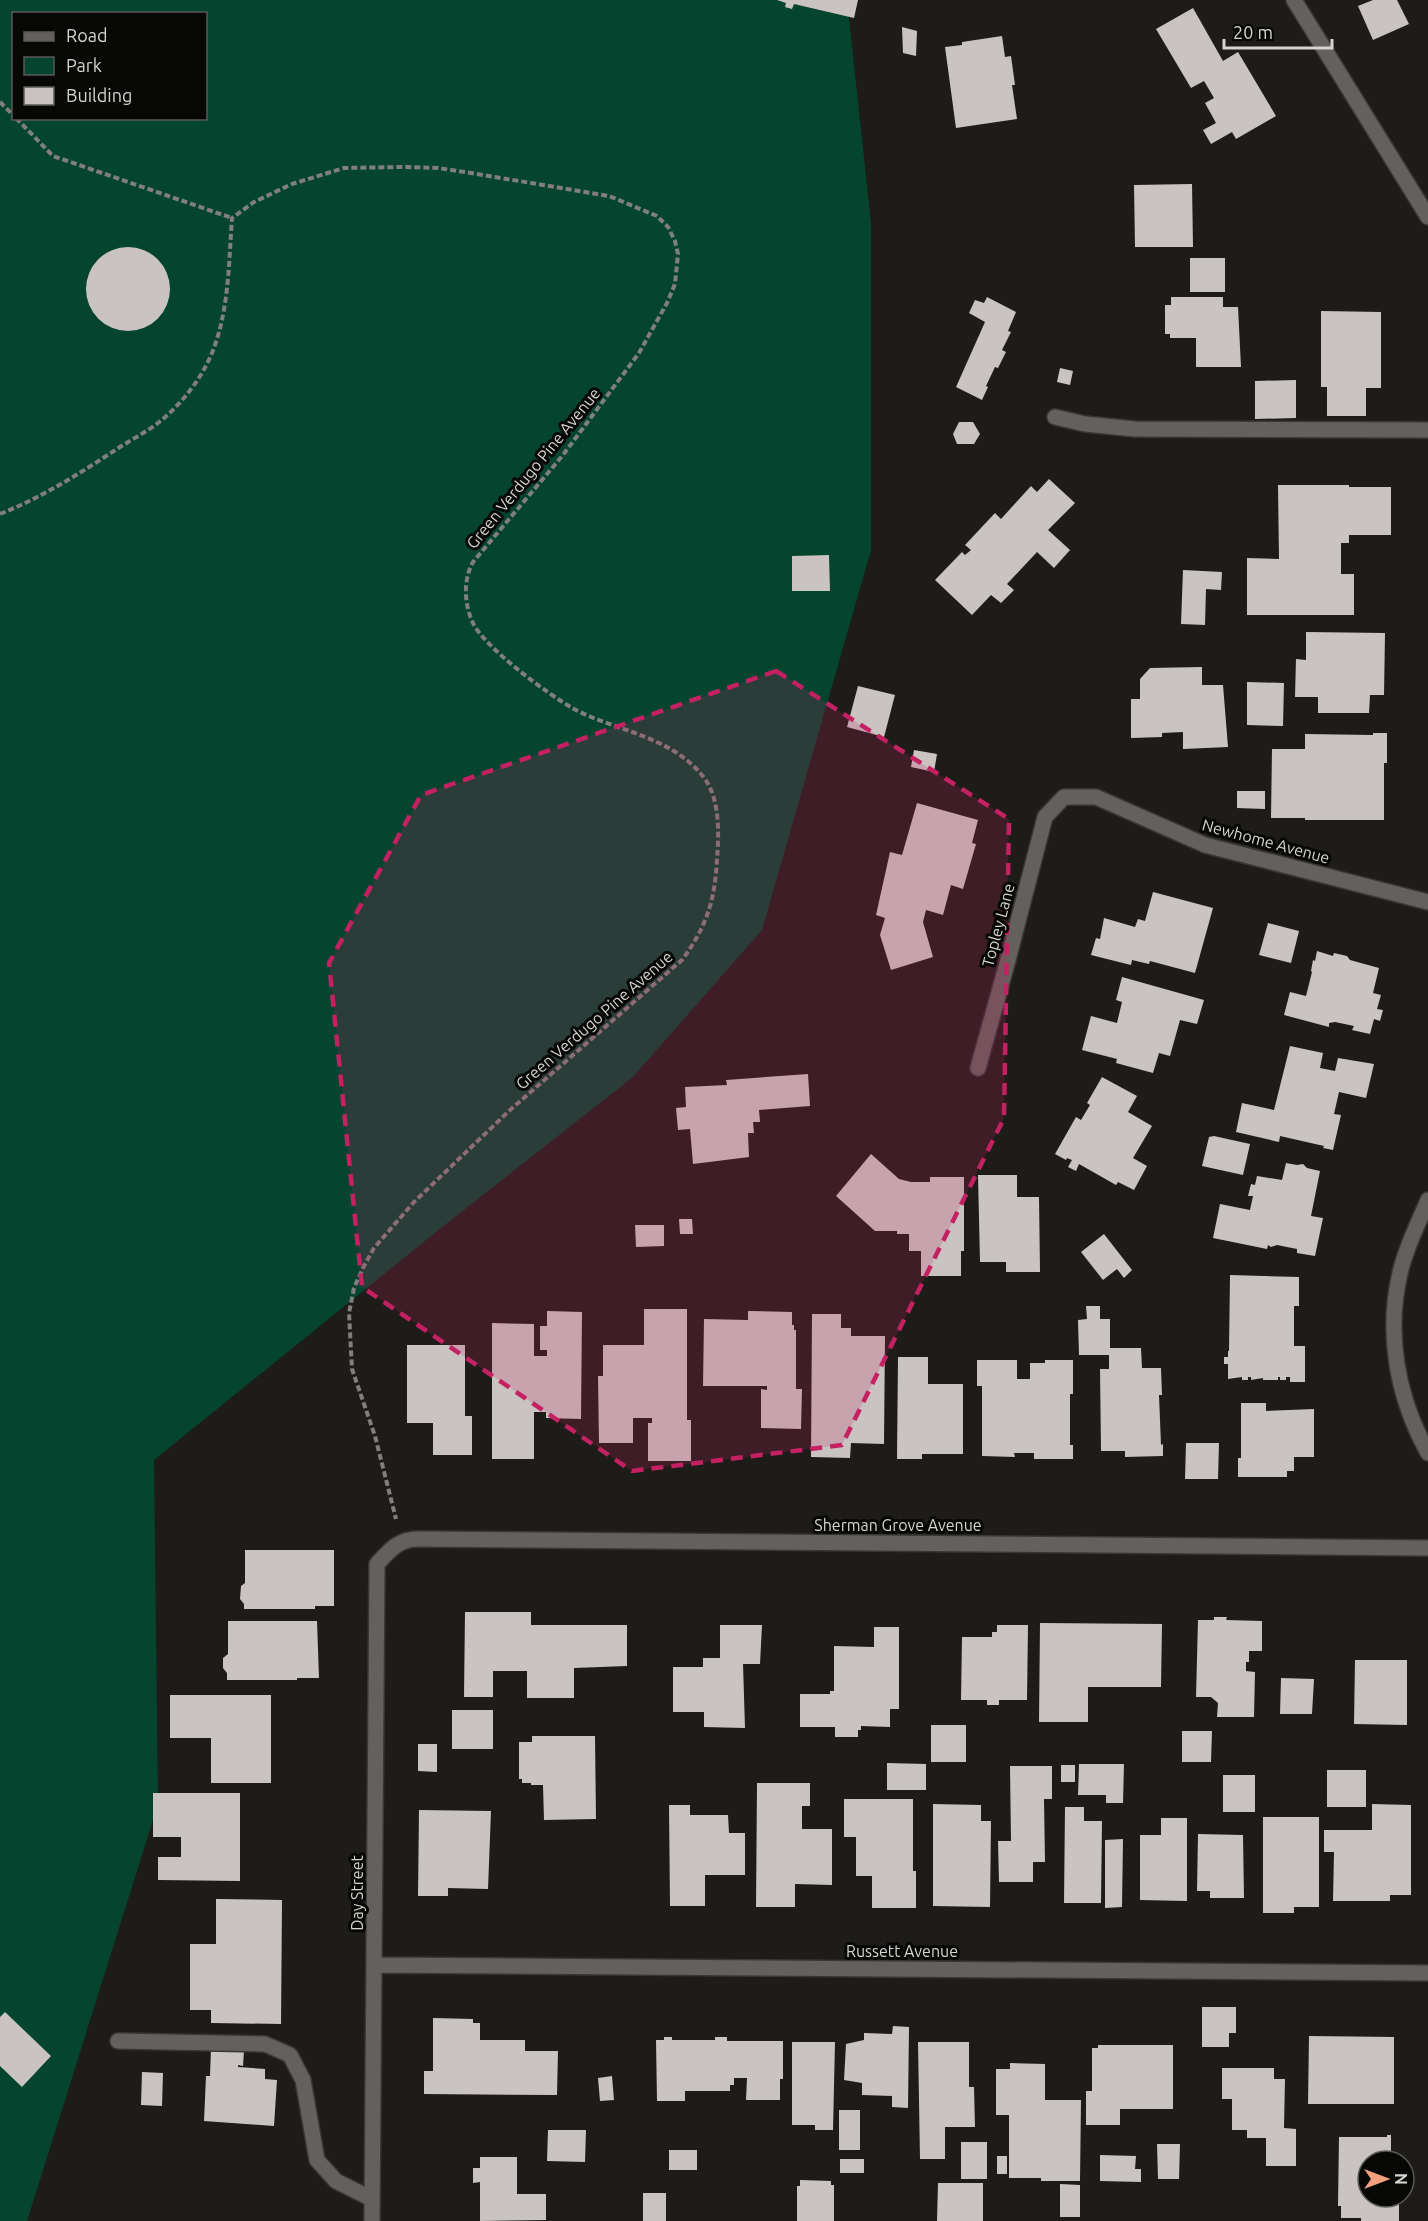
<svg xmlns="http://www.w3.org/2000/svg" width="1428" height="2221" font-family="Ubuntu,sans-serif">
  <style>
    .green { fill: #05442f; fill-rule: evenodd }
    .building { fill: #c9c4c2 }
    .lines { fill: none; stroke-linecap: round; stroke-linejoin: round }
    .minor-casing { stroke: #393736; stroke-width: 18 }
    .path { stroke: #817f7c; stroke-width: 4; stroke-dasharray: 6 3; stroke-linecap: butt }
    .minor { stroke: #63605d; stroke-width: 15 }
    .marked { fill: #c32161; fill-opacity: 0.2; stroke: #c32161; stroke-width: 4.5; stroke-dasharray: 12 8; stroke-linejoin: round }
    .labels { text-anchor: middle; dominant-baseline: central; stroke-width: 6; stroke-linejoin: round; paint-order: stroke }
    .street-label { font-size: 16px; fill: #d6d4d2; stroke: #070706 }
  </style>
  <rect width="100%" height="100%" fill="#1e1c19"/>
  <!-- green -->
  <path class="green" d="M0,0H847L871,223V550L762,930L633,1077L441,1228L154,1460L158,1804L27,2221H0ZM14,14H206V118H14Z"/>
  <!-- building -->
  <path class="building" d="M777,0H858L854,18L794,4L792,9L785,7L786,3Z
    M1373,0H1397L1409,24L1373,40L1358,6Z
    M1193,8L1223,61L1238,52L1276,116L1236,139L1232,132L1211,144L1203,130L1216,123L1205,103L1214,98L1204,81L1191,88L1156,29Z
    M902,27L917,31L916,56L903,53Z
    M1002,36L1005,57L1011,56L1015,85H1012L1017,119L956,128L945,47L962,45V42Z
    M1192,184L1193,247H1135L1134,185Z
    M86 289a42 42 0 1 1 84 0a42 42 0 1 1-84 0Z
    M1190,258H1225V292H1190Z
    M987,297L1016,312L1008,331L1011,332L1002,350L1006,352L998,368L995,367L986,386L988,387L982,400L956,387L985,322L969,313L975,300L984,303Z
    M1171,297H1223V307H1238L1241,367H1196V338H1170V334H1165V305H1171Z
    M1321,311L1381,312V388H1366V416H1327V387H1321Z
    M1060,368L1073,371L1070,385L1057,382Z
    M1296,380V418L1255,419V381Z
    M959,422H973L980,434L974,444H957L953,434Z
    M1049,479L1075,503L1048,530L1070,550L1054,568L1037,552L1007,584L1014,590L1001,603L991,595L972,615L935,580L962,552L965,555L971,550L965,545L995,513L1001,519L1031,486L1037,492Z
    M1278,485H1349V487H1391V535H1349V543H1341V574H1354V615H1247V558L1279,559Z
    M829,555L830,591H792V556Z
    M1183,570L1222,572L1221,590L1206,589L1205,625L1181,624Z
    M1306,632L1385,633L1384,695H1370L1369,713H1318V697H1295L1296,659L1306,660Z
    M1202,667V685H1223L1228,747L1183,749V732L1162,733V737L1131,738V699H1140V679L1150,668Z
    M1247,682L1284,683L1283,726L1247,725Z
    M858,686L895,695L884,737L847,727Z
    M1373,733H1387V763H1384V820H1305V818H1271L1272,749H1305V734L1373,735Z
    M914,750L937,754L934,772L911,767Z
    M1237,791H1265V809L1237,808Z
    M917,803L978,820L972,843L976,844L963,889L951,885L943,915L926,910L923,922L933,957L891,970L880,935L885,918L876,915L890,852L902,855Z
    M1153,892L1213,908L1195,973L1150,961L1149,964L1132,960L1131,965L1091,955L1096,938L1100,939L1104,918L1135,927L1138,919L1145,921Z
    M1268,923L1299,931L1291,963L1259,955Z
    M1317,951L1333,956L1334,953L1347,956L1350,960L1379,968L1373,993L1381,995L1377,1009L1383,1010L1380,1021L1374,1019L1370,1034L1352,1030L1354,1026L1335,1022L1329,1023V1027L1284,1015L1290,992L1306,996L1312,972L1311,971L1313,960L1315,961Z
    M1122,977L1204,1000L1197,1024L1180,1020L1170,1056L1159,1053L1153,1073L1116,1063L1117,1059L1082,1050L1091,1016L1117,1023L1122,1002L1116,1000Z
    M1290,1046L1323,1053L1320,1068L1335,1071L1338,1058L1374,1064L1366,1098L1339,1092L1334,1114L1341,1115L1333,1150L1323,1148L1324,1146L1280,1136L1279,1142L1236,1132L1242,1103L1274,1110Z
    M808,1074L810,1106L759,1110L760,1122H753L754,1133H748L749,1157L693,1164L690,1129L678,1130L676,1108L686,1107L685,1087L727,1085L726,1080Z
    M1102,1077L1137,1096L1128,1112L1152,1126L1133,1158L1147,1166L1134,1190L1118,1182L1116,1185L1079,1164L1076,1171L1068,1167L1072,1160L1067,1158L1066,1160L1055,1154L1076,1117L1081,1120L1090,1105L1087,1103Z
    M1214,1136L1250,1144L1243,1175L1202,1166L1209,1137Z
    M871,1154L899,1179L911,1182H930V1177H964V1251H961V1276H921V1251H909V1234H897V1231H875L836,1196Z
    M1286,1163L1297,1165L1303,1164L1307,1168L1320,1171L1311,1216L1323,1218L1315,1256L1297,1253V1249L1277,1245L1271,1247L1268,1245L1267,1249L1213,1238L1220,1204L1250,1210L1253,1196H1248L1251,1184L1255,1185L1257,1176L1282,1180Z
    M978,1175H1017V1197H1039L1040,1272H1006V1262H980Z
    M679,1219H692L693,1234H680Z
    M635,1225H664V1246L636,1247Z
    M1104,1234L1132,1270L1124,1278L1117,1269L1103,1280L1081,1252Z
    M1230,1275L1299,1277V1306H1294V1346H1305V1382H1290V1377H1286V1380H1280V1377H1278V1380H1263V1378L1251,1380V1377H1248V1380H1242V1377L1228,1379V1364H1224V1357H1228V1351H1229Z
    M1086,1306H1100V1319H1110V1348H1141L1142,1368H1161L1162,1395H1159L1161,1445L1163,1444V1456L1125,1457V1451H1101L1100,1369H1109V1355H1079L1078,1320L1087,1319Z
    M644,1309H687V1420H691V1461H648V1423H652V1418H633V1443H599L598,1376H603V1345H644Z
    M547,1311L582,1312L581,1419L546,1418V1412H534V1459H492V1323L534,1324V1356H547V1350H540V1326H547Z
    M748,1311L792,1312V1325H794V1330H796V1389H802L801,1429L761,1428V1389L767,1390V1386H703L704,1319L748,1320Z
    M812,1314H841V1328H851V1336H885L884,1444L851,1443L850,1458L811,1457Z
    M407,1345H465V1416H472V1455H433V1423H407Z
    M898,1357H928V1384H963V1454H922V1459H897Z
    M977,1360H1017V1379H1030V1363H1045V1360H1073V1394H1070V1445H1073V1459H1034V1453H1014L1015,1457L982,1456V1386H977Z
    M1241,1403H1266V1411L1314,1409V1457H1294V1471H1287V1477H1238V1458H1241Z
    M1186,1443H1219L1218,1479H1185Z
    M245,1550H334V1606H315V1609H244V1604L240,1599L241,1586L245,1583Z
    M465,1612H531V1625H627V1666L574,1668V1698H527V1671H493V1697H464Z
    M1214,1617H1227L1226,1620L1262,1621V1651H1249V1662H1246V1671L1255,1672L1254,1717H1217L1218,1703L1211,1697H1196L1198,1620H1214Z
    M228,1621H317L319,1678H297V1680H227V1673L223,1668V1658L228,1654Z
    M1040,1623L1162,1624L1161,1687H1088V1722H1039Z
    M720,1625H762L760,1664H743L745,1728L704,1727V1712H673V1667H703V1658H720Z
    M997,1625H1028L1027,1700H999V1705H987V1700H961L962,1637H992V1632H997Z
    M874,1627H899V1709H890V1727L861,1726V1730H858V1737H835V1727H800V1694H830V1691H834V1646L874,1647Z
    M1355,1660H1407V1725L1354,1724Z
    M1281,1678L1314,1679L1312,1714H1280Z
    M170,1695H271V1783H211V1738H170Z
    M452,1710H493V1749H452Z
    M931,1725H966V1762H931Z
    M1182,1731H1212L1211,1762H1182Z
    M532,1736H595L596,1819L544,1820L543,1785H531V1783H522V1779H519V1742H532Z
    M418,1744H437V1772L418,1771Z
    M887,1763L926,1764V1790H887Z
    M1079,1764H1124L1123,1803H1106V1795H1078Z
    M1061,1765H1075V1782H1061Z
    M1010,1766H1052V1799H1044L1045,1862H1033V1882H999L998,1841H1011Z
    M1327,1770H1366V1807H1327Z
    M1223,1775H1255V1812H1223Z
    M757,1783H810V1806H802V1829H832V1885L795,1884V1907H756Z
    M153,1793H240V1881L158,1880V1857H181V1837H153Z
    M844,1799H913V1871H916V1908H872V1876H856V1837H844Z
    M933,1804L981,1805V1821H991L990,1907L933,1906Z
    M1372,1804L1411,1805V1895H1390V1901H1333L1334,1852H1324V1830H1372Z
    M669,1805H690V1815H728L729,1833H745V1875H705V1906H670Z
    M1065,1807H1084V1821H1102L1101,1903H1064Z
    M419,1810L491,1811L488,1889L448,1888V1896H418Z
    M1263,1817H1319V1907H1294V1913H1263Z
    M1161,1818H1187V1901L1140,1900V1835H1161Z
    M1198,1834L1243,1835L1244,1898H1210V1891H1197Z
    M1123,1839L1122,1907L1105,1908V1840Z
    M216,1899L282,1900L281,2024L211,2023V2010H190V1944H216Z
    M1202,2007H1236V2033H1229V2047H1202Z
    M5,2012L51,2056L22,2087L0,2066V2017Z
    M433,2018L473,2019V2023H480V2040H525V2051H558L557,2095L424,2094V2071H433Z
    M893,2026L909,2027L908,2108L892,2107V2096L862,2095V2083L844,2080L846,2044L864,2040V2033L892,2034Z
    M1309,2036L1394,2037V2104H1308Z
    M664,2037H672V2040H715V2037H727V2041H783V2079H780V2100H746L747,2078H734V2085H730V2091H685V2101H657L656,2040H664Z
    M792,2042H835L833,2130H815V2125H792Z
    M918,2042H969V2087H974L975,2127H945V2159H920Z
    M1098,2045H1173V2109H1120V2125H1086V2091H1092V2048H1098Z
    M211,2048L244,2050L243,2066L238,2065V2067L265,2069V2079L277,2080L274,2126L204,2121L206,2076H210Z
    M1010,2063L1045,2064V2100H1081L1080,2181H1041V2178H1009V2115H996V2069H1010Z
    M1222,2068H1274V2079H1285L1284,2128L1296,2129V2166H1266V2138H1247V2130H1232V2099H1222Z
    M142,2072L163,2073L162,2106L141,2105Z
    M612,2076L614,2100L600,2101L598,2078Z
    M839,2110H860V2150H839Z
    M548,2130H586L585,2162L547,2161Z
    M1387,2135H1391V2161H1368V2197H1399V2221H1361V2218H1341V2206H1338L1339,2137H1387Z
    M961,2142H987V2179H961Z
    M1157,2144H1180L1179,2179H1158Z
    M669,2150H697V2170H669Z
    M1100,2155L1136,2156L1135,2169H1141V2182L1100,2181Z
    M997,2156H1007V2174H997Z
    M480,2157H517V2194H546V2220L480,2221V2182L473,2183V2168H480Z
    M840,2159H864V2173H840Z
    M800,2180L831,2181V2185H834V2221H797V2186H800Z
    M938,2183H983V2221H937Z
    M1060,2184L1080,2185V2217H1060Z
    M643,2193H666V2221H643Z"/>
  <g class="lines">
    <!-- minor casing -->
    <g class="minor-casing">
      <path id="minor" d="M1294,0L1428,217
        M1055,417L1085,424L1135,429L1428,430
        M978,1068L1008,960L1045,817L1064,797H1096L1205,845L1428,902
        M1428,1200C1419,1222 1407,1245 1401,1269C1385,1332 1397,1397 1428,1453
        M375,1965L1428,1973
        M118,2041L265,2044L290,2055L303,2080L317,2160L336,2181L372,2199
        M372,2221L377,1564C389,1551 398,1539 418,1539L1428,1548"/>
    </g>
    <!-- path -->
    <path class="path" d="M0,102L14,116
      M16,118L53,156L232,218
      M0,514C43,497 82,472 120,447C134,438 150,430 163,419C185,400 205,374 215,345C229,305 229,260 232,218L254,202L292,184L344,168L402,167L438,168L471,173L609,196L657,216L668,227L675,241L678,254L675,284L667,303L639,353L563,455L473,562C463,580 464,604 473,623C485,648 549,695 574,709C618,732 673,736 705,779C720,800 719,834 717,859C715,900 707,926 682,960L510,1110L414,1202L374,1248L364,1266L354,1288L349,1313L352,1369L375,1436L396,1519"/>
    <!-- minor -->
    <use href="#minor" class="minor"/>
  </g>
  <!-- marked area -->
  <path class="marked" d="M776,671L1009,819L1004,1118L842,1445L632,1471L362,1287L329,963L421,795Z"/>
  <g class="labels">
    <!-- street labels -->
    <g class="street-label">
      <text transform="translate(533 468) rotate(-51)">Green Verdugo Pine Avenue</text>
      <text transform="translate(1266 841) rotate(15)">Newhome Avenue</text>
      <text transform="translate(998 925) rotate(-75)">Topley Lane</text>
      <text transform="translate(594 1020) rotate(-41)">Green Verdugo Pine Avenue</text>
      <text x="898" y="1525">Sherman Grove Avenue</text>
      <text transform="translate(357 1893) rotate(-90)">Day Street</text>
      <text x="902" y="1951">Russett Avenue</text>
    </g>
  </g>
  <!-- legend -->
  <rect x="12" y="12" width="195" height="108" fill="#070706" stroke="#5a5958" stroke-width="1.5"/>
  <rect x="24" y="32" width="30" height="9" fill="#63605d" stroke="#5a5958" stroke-width="1.5"/>
  <text x="66" y="42" font-size="18" fill="#d6d4d2">Road</text>
  <rect x="24" y="57" width="30" height="18" fill="#05442f" stroke="#5a5958" stroke-width="1.5"/>
  <text x="66" y="72" font-size="18" fill="#d6d4d2">Park</text>
  <rect x="24" y="87" width="30" height="18" fill="#c9c4c2" stroke="#5a5958" stroke-width="1.5"/>
  <text x="66" y="102" font-size="18" fill="#d6d4d2">Building</text>
  <!-- north arrow -->
  <g transform="translate(1386 2179) rotate(90)"><circle r="28" fill="#070706" stroke="#5a5958" stroke-width="1.5"/>
  <path d="M0-4.5L10 22L0 15L-10 22Z" fill="#f2a07e"/>
  <text y="-9" font-size="16" font-weight="bold" text-anchor="middle" fill="#d6d4d2">N</text>
  </g>
  <!-- scale -->
  <path d="M1224 39v9h108v-9" fill="none" stroke="#d6d4d2" stroke-width="3"/>
  <text x="1233" y="39" font-size="18" fill="#d6d4d2" stroke="#070706" stroke-width="4.5" paint-order="stroke">20 m</text>
</svg>
